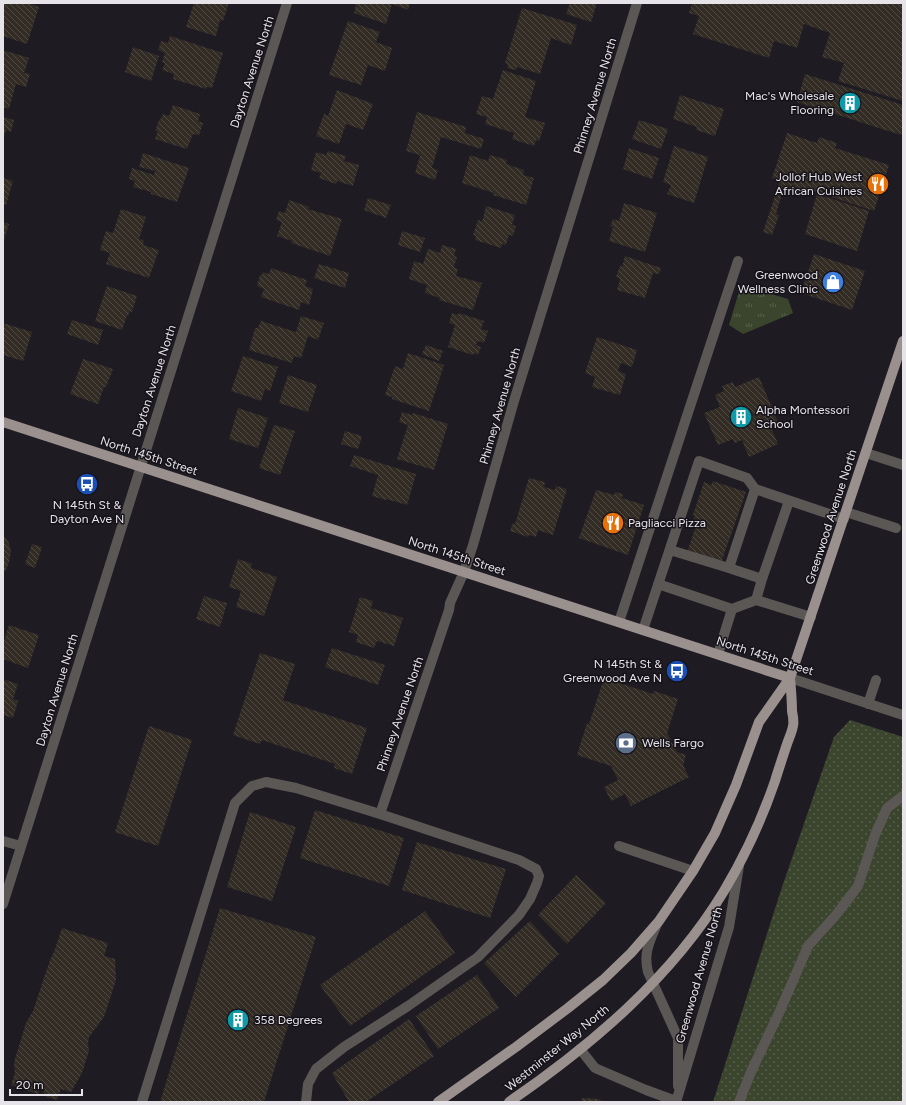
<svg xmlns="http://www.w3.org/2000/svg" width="906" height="1105" font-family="Figtree,sans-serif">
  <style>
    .grass { fill: url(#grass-dots) }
    .park { fill: url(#park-tufts) }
    .building { fill: url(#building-back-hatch) }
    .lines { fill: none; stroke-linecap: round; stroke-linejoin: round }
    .minor { stroke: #5b5755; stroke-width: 10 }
    .major { stroke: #9a908d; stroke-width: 10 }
    .labels { text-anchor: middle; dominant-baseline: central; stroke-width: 3; stroke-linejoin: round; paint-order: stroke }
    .street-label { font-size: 12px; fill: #e6e4e9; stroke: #161219 }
    .poi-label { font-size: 12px; fill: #e6e4e9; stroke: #161219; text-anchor: end }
  </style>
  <defs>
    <pattern id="grass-dots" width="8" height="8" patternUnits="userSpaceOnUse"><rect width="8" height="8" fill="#3b452e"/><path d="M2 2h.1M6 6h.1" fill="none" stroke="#57604c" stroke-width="1.8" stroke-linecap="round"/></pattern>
    <pattern id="park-tufts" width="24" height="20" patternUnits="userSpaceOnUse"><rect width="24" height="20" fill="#3b452e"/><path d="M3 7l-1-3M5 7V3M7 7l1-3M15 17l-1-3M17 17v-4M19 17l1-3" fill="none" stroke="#57604c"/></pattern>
    <pattern id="building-back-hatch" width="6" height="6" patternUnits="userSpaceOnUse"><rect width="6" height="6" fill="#322c25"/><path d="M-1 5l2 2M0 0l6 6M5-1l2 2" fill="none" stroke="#504a45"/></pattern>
  </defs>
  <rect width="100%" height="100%" fill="#1f1b23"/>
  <!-- grass -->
  <path class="grass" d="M850,720L903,737V1102H713L782,887L834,737Z"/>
  <!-- park -->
  <path class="park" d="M741,285L788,299L793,313L743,334L729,325Z"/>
  <!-- building -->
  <path class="building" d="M3,3H28L39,7L27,44L3,36Z
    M194,3H229L223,21L220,20L216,36L186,27Z
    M352,3H410L408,10L392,4L386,24L354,13L356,5Z
    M570,3H597L591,22L566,14Z
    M692,3H903V101L838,81L844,63L822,57L830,33L804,24L797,48L774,41L769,58L693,34L699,16L689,13Z
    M522,8L577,25L571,45L551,38L540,74L517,67L516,70L507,68L508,64L505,63Z
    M348,21L380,32L376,42L392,48L385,71L368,65L361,85L329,75Z
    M170,36L223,53L212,88L207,87L206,89L173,79L174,74L162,70L165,63L162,62L165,53L158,50L161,41L168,43Z
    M133,47L159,56L151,81L125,72Z
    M3,50L29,58L24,73L30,74L26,87L16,84L9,109L3,107Z
    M503,70L536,81L525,117L545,123L539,141L536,140L534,146L512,139L514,133L485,124L487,117L476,114L482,96L493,99Z
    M805,74L903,105V128L901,135L797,102Z
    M337,90L373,104L363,130L346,124L339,144L316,136L324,114L328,116Z
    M680,95L724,109L715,136L696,130L697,127L673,119Z
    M173,105L200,114L198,121L203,123L199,135L193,134L187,149L155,139L158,131H155L159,120H160L163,114L169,116Z
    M417,112L466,127L465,133L484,139L481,149L441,137L432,168L438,170L435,180L415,173L420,155L406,151Z
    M3,117L14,120L11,132L6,130L3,139Z
    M639,120L668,129L661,149L632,139Z
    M787,133L817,143L819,137L837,143L835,148L889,165L874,211L808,189L807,195L784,187L776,214L779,215L772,235L763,232L780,181L772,178Z
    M674,146L708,157L694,203L667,194L671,185L663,182Z
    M629,148L659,158L652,179L623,169Z
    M328,151L346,156L344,161L359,165L353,186L337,181L336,184L319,178L321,173L311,170L316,152L326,155Z
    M143,153L189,168L177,202L151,194V192L133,187L135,181L129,179L132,168L154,175L155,171L139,167Z
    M470,155L488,161L490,155L507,160L506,164L524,170L523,175L534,178L526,205L493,195L494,193L462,183Z
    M3,178L13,181L6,205L3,204Z
    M817,194L869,211L857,251L805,234Z
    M368,198L391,205L386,218L364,210Z
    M289,200L309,207L308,209L342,219L330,256L291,243L292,241L277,236L282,222L276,220L279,211L285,213Z
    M624,203L657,213L645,252L609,241L613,227L610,226L613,219L619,221Z
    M486,206L515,215L512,225L516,226L513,236L509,235L506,245L502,244L501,248L475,240L476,236L473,235L478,220L482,222Z
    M121,209L146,217L139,239L144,240L143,245L159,250L149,278L106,264L110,253L100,250L106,231L113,233Z
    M3,222L9,224L3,243Z
    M402,231L425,238L420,252L398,245Z
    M442,245L456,249L454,256L457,257L454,267L458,269L456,276L482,283L473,310L439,300L440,298L425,293L427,285L409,279L414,261L423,264L428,249L440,253Z
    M814,254L865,271L852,310L801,293Z
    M625,256L661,268L659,274L653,273L645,298L617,290L620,279L616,277L620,266L622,267Z
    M319,264L349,273L345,288L314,278Z
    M271,268L307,280L305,286L313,289L309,305L301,302L299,310L261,297L264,289L257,286L260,275H262L263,272L269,274Z
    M107,286L137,296L132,312L130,311L128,316H127L122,330L95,321Z
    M452,313L458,315L459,313L484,321L481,329L488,331L484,343L478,341L476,345L481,347L478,355L474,353L473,355L448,347L455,325L449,323Z
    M301,316L324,323L318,340L308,336L301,358L294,356L292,363L249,350L255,328H258L261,321L296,332Z
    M72,320L103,330L98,345L67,334Z
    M3,323L32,332L23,361L3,355Z
    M597,337L637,350L632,367L621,363L618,371L626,374L620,395L592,387L595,377L585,373Z
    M426,345L443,351L439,361L422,354Z
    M408,353L444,365L429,411L392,399V397L385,395L395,366L403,369Z
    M243,356L278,367L270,391L265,389L261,401L231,391Z
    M83,359L113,369L106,387H104L98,404L70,394Z
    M288,375L317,385L308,412L279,403Z
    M759,377L778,422L770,425L778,444L749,457L742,440L735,443L733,439L718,445L704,413L720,407L715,395L724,391L722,386L733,382L735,387Z
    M238,408L268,418L258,448L229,439Z
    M402,412L412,415L413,413L448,424L434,470L397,459L408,425L399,422Z
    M274,425L295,431L280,475L259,468Z
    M345,431L362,436L358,449L341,444Z
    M354,455L416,474L407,505L386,499V500L372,496L378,475L350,466Z
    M529,478L545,482L544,487L555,490L556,486L567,489L553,535L538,530L536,537L529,535L528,537L510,531L513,523L515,524Z
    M713,481L746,492L721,563L687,552L695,529L691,527L695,515H693L704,482L711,485Z
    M596,490L614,495L615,492L623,494L622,498L644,505L628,555L579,538Z
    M3,535L9,543L11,552L9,562L6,570L3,572Z
    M32,544L42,547L35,568L25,564Z
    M238,559L252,564L251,568L277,577L264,616L236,607L241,591L229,587Z
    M204,596L227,603L220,627L196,619Z
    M360,597L373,601L371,608L403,618L394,646L377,641L374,648L356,642L358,635L349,632Z
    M9,625L39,635L28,668L3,659V645Z
    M332,648L385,665L378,685L325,667Z
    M260,653L295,664L283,700L367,728L352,774L334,768L335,764L262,740L260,744L233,735Z
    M604,678L653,694L654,691L678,699L667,733L677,752L686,755L683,765L689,777L631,806L625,794L611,801L604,787L618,780L611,766L577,755L587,723L589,724Z
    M3,679L18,684L13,699L18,701L13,718L3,715Z
    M149,726L192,740L158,846L115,832Z
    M315,810L404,838L389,886L300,858Z
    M250,812L296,827L272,901L227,887Z
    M417,842L506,869L490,918L402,890Z
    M576,875L606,903L567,944L538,915Z
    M220,908L316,937L264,1102H160Z
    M425,911L455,953L350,1026L320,985Z
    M530,921L559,954L516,997L484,963Z
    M62,928L108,943L104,956L115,959L116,980L104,1017L89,1037L88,1043L89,1051L82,1073L71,1092L61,1089L57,1100L47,1097L43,1092L44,1087L41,1086L38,1094L11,1085L15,1073L14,1062L26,1023L33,1011L50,960L54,952Z
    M477,975L499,1008L438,1049L416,1016Z
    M409,1019L434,1056L366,1102H349L332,1073Z
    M582,1098L599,1099L603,1102H581Z"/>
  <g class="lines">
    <!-- minor -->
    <path class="minor" d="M866,453L903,465
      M846,512L896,528
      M670,550L729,568L755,489
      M729,568L762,579
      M658,584L732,609
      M756,600L811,617
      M619,622L738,261
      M643,630L699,461L747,478L755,489L844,519
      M718,654L732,609L756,600L762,579L789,501
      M790,678L903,715
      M868,704L876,680
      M380,814L449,610L450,603L464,572L473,545L514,401L637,3
      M3,841L21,846
      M619,846L693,871
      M3,904L287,3
      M657,924C650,941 643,953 648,972L678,1038V1086
      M580,1049L595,1068L646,1090L676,1101
      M142,1102L235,803L252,786L266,782L296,788L380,814L519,860L536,869L539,876L537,883L530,899L519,915L478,957L408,1006L344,1047L316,1069L308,1084L306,1102
      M676,1102L729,927L739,866
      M739,1102L751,1072L779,1013L808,946L836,915L858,886L875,835L887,808L903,796"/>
    <!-- major -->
    <path class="major" d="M3,422L790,678
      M438,1102L516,1047L568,1008L603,980L631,953L659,921L693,871L715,833L736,785L759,722L790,678L903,341
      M509,1102C592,1045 672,977 724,891C745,856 762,819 775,781C779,768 783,756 787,744C789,738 792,732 793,726C794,722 793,716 792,711C792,700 791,689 790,678"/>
  </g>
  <!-- icons -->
  <defs>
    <g id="building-disc" transform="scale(1.15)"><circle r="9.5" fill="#0f9aa8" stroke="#161219"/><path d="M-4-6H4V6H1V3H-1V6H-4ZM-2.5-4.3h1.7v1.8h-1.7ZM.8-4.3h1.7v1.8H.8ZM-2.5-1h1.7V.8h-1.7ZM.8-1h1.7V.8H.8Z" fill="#fff"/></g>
    <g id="restaurant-disc" transform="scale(1.15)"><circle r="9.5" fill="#e8710a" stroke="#161219"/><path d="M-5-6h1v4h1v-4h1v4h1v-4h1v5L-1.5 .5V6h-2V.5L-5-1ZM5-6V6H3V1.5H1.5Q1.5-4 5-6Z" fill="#fff"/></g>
    <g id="shop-disc" transform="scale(1.15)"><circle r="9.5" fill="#3f7fe0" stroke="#161219"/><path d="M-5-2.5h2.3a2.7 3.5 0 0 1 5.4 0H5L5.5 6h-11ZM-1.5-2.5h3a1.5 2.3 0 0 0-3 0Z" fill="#fff"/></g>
    <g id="bus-disc" transform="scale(1.15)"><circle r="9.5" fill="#1a4fb4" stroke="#161219"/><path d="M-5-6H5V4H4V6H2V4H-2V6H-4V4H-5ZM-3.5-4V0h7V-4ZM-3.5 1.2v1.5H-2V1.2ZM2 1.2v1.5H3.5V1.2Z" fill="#fff"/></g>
    <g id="bank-disc" transform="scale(1.15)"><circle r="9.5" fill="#5c6f8a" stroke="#161219"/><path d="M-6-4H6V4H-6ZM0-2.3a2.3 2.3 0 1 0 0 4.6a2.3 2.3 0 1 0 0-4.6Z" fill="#fff"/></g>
  </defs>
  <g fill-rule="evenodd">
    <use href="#building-disc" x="850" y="103"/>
    <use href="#restaurant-disc" x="878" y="184"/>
    <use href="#shop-disc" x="833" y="282"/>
    <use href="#building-disc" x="741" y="417"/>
    <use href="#bus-disc" x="87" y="484"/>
    <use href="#restaurant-disc" x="613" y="523"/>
    <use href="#bus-disc" x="677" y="671"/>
    <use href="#bank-disc" x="626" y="743"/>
    <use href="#building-disc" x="238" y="1020"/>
  </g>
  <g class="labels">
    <!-- street labels -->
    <g class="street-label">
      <text transform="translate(252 72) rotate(-72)">Dayton Avenue North</text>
      <text transform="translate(595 96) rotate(-73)">Phinney Avenue North</text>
      <text transform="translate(154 381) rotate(-72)">Dayton Avenue North</text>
      <text transform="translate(500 406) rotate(-74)">Phinney Avenue North</text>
      <text transform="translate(149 456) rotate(18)">North 145th Street</text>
      <text transform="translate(831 517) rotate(-72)">Greenwood Avenue North</text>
      <text transform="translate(457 556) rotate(18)">North 145th Street</text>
      <text transform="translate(765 656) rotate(18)">North 145th Street</text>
      <text transform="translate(57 690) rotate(-73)">Dayton Avenue North</text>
      <text transform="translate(400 714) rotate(-71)">Phinney Avenue North</text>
      <text transform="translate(699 975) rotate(-74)">Greenwood Avenue North</text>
      <text transform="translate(557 1048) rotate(-39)">Westminster Way North</text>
    </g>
    <!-- poi labels -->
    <g class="poi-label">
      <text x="834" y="96">Mac's Wholesale<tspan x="834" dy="14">Flooring</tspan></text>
      <text x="862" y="177">Jollof Hub West<tspan x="862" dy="14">African Cuisines</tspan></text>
      <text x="818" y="275">Greenwood<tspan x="818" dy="14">Wellness Clinic</tspan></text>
      <text x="756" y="410" text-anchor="start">Alpha Montessori<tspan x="756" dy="14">School</tspan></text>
      <text x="87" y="505" text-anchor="middle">N 145th St &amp;<tspan x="87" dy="14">Dayton Ave N</tspan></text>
      <text x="628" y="523" text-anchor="start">Pagliacci Pizza</text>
      <text x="662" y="664">N 145th St &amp;<tspan x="662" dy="14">Greenwood Ave N</tspan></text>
      <text x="642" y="743" text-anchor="start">Wells Fargo</text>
      <text x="254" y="1020" text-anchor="start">358 Degrees</text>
    </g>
  </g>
  <!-- border -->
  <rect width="906" height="1105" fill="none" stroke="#e6e4e9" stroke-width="8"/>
  <!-- scale -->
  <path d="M10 1089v6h72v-6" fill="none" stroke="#e6e4e9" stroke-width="2"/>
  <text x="16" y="1089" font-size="12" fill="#e6e4e9" stroke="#161219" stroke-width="3" paint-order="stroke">20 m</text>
</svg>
